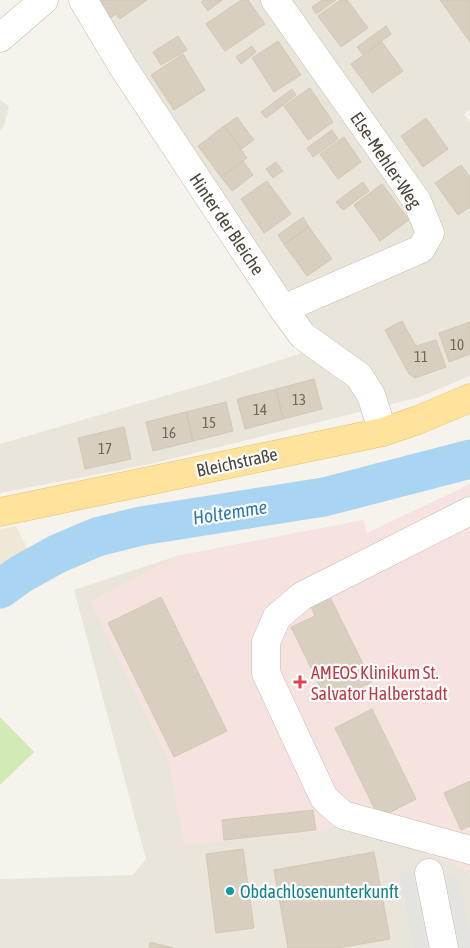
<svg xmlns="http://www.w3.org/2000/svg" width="470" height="948" font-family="'Asap Condensed',sans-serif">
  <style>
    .residential { fill: #eae5da }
    .education { fill: #efe8d6 }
    .medical { fill: #f6e3e0 }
    .park { fill: #d2eab5 }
    .parking { fill: #e5e3e0 }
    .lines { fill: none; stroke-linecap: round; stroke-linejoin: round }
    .river { stroke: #a9d4f2; stroke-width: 39 }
    .building { fill: #d8cfc1; stroke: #d3c7b4 }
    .minor-casing { stroke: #c2bbae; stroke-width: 29 }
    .major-casing { stroke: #e6c16a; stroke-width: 29 }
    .minor { stroke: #fff; stroke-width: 28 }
    .major { stroke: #ffe39c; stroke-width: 28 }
    .health-dot { fill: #e0444e; stroke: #fff; stroke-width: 2 }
    .culture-dot { fill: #0f9aa8; stroke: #fff; stroke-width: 2 }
    .labels { text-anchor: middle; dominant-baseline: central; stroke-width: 4.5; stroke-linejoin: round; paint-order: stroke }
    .number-label { font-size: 15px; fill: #6e675b }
    .street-label { font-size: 18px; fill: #4b4439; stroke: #fff }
    .health-label { font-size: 18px; fill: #be3a42; stroke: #fff; text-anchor: start }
    .culture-label { font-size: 18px; fill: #0d838f; stroke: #fff; text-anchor: start }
    .water-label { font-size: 19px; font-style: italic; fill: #2e7ab2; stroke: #fff }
  </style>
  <rect width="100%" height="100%" fill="#f6f3ec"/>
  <!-- residential -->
  <path class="residential" d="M97,0H470V109L464,114L470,123V376L420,397L150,464L0,493V444L199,386L299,354L323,335L301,316L244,236Z
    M0,100L9,106L4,126L0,131Z
    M328,527L341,543L470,531V948H0V879L133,875L146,859L74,590L177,556Z"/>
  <!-- education -->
  <path class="education" d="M16,526L30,553L0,584V529Z"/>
  <!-- medical -->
  <path class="medical" d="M470,484V877L469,871L420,851L344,829L184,845L169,762L90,601L177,556L363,520L367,533Z"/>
  <!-- park -->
  <path class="park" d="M0,717L34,752L0,785Z"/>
  <!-- parking -->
  <path class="parking" d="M399,872L457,875L470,930V948H414Z"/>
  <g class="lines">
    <!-- river -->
    <path class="river" d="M0,589L21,574L57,554L97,537L141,526L324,497L470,459"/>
  </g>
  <!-- building -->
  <path class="building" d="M96,0H147L120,19L116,14L109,19Z
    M204,0H222L208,11L201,2Z
    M241,0H248L265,24L225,51L206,24Z
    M322,0H336L316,14L312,7Z
    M340,0H347L368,28L341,47L318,16Z
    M440,0H470V42Z
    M386,26L391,34L363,55L357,47Z
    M178,36L187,50L161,65L153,52Z
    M278,41L301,75L274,92L252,58Z
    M382,42L403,71L372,93L351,64Z
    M252,46L256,52L241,64L236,57Z
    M183,54L205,90L174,110L151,75Z
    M310,88L333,122L308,140L284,106Z
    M292,89L296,95L266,118L261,112Z
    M237,117L254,140L241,149L224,126Z
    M426,118L448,149L423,167L401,136Z
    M224,126L247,158L221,177L198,146Z
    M332,130L338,139L313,157L307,148Z
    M344,137L361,162L338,179L320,154Z
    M243,161L253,175L232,191L221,177Z
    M276,162L283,171L273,178L266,169Z
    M461,165L470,177V207L458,215L435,183Z
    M267,181L291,214L264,233L241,199Z
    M363,182L369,191L343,210L336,202Z
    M382,184L409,220L380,241L354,205Z
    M303,217L309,227L284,244L278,235Z
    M309,227L332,259L307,276L284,244Z
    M402,321L416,346L436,340L446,367L415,378L409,374L385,330Z
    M470,322V354L449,362L439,333Z
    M314,379L322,409L283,419L276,389Z
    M276,389L283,419L245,429L237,399Z
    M226,402L233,431L193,441L186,412Z
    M186,412L193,441L153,451L146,422Z
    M124,427L131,459L85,469L78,438Z
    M161,597L227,731L174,757L108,623Z
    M330,597L372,682L328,703L291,627L315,616L311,607Z
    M372,709L416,799L379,818L335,728Z
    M470,781V826L461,830L444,793Z
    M313,810L316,830L224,840L222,820Z
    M243,849L254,928L216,933L206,854Z
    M374,852L390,939L338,948H288L274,870Z
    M150,942L173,948H149Z"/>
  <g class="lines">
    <!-- minor casing -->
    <g class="minor-casing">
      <path id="minor" d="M83,0L123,67L283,309L303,336L359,376L371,395L383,432
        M275,0L417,201L430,233L421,249L283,309
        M0,38L44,0
        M470,511L302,596L277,617L266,642V673L324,798L343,815L470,850
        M429,873L444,948"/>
    </g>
    <!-- major casing -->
    <g class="major-casing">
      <path id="major" d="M0,512L383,432L418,420L470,398"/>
    </g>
    <!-- minor -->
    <use href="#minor" class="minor"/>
    <!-- major -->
    <use href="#major" class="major"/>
  </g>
  <!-- markers -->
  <path class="health-dot" d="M297.5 674.5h5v5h5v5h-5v5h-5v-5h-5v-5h5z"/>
  <circle class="culture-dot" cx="230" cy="891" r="5"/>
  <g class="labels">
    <!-- number labels -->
    <g class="number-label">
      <text x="457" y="344">10</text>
      <text x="421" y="356">11</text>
      <text x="299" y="399">13</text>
      <text x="260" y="409">14</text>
      <text x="209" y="422">15</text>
      <text x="169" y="432">16</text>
      <text x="105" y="448">17</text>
    </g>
    <!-- street labels -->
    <g class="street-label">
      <text transform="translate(386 160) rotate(56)">Else-Mehler-Weg</text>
      <text transform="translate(227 224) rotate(56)">Hinter der Bleiche</text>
      <text transform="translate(237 462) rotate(-12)">Bleichstraße</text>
    </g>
    <!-- health labels -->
    <g class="health-label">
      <text x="311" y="672">AMEOS Klinikum St.<tspan x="311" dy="21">Salvator Halberstadt</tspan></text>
    </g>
    <!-- culture labels -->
    <g class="culture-label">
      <text x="240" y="891">Obdachlosenunterkunft</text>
    </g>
    <!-- water labels -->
    <g class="water-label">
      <text transform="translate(230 512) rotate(-9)">Holtemme</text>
    </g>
  </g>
</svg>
